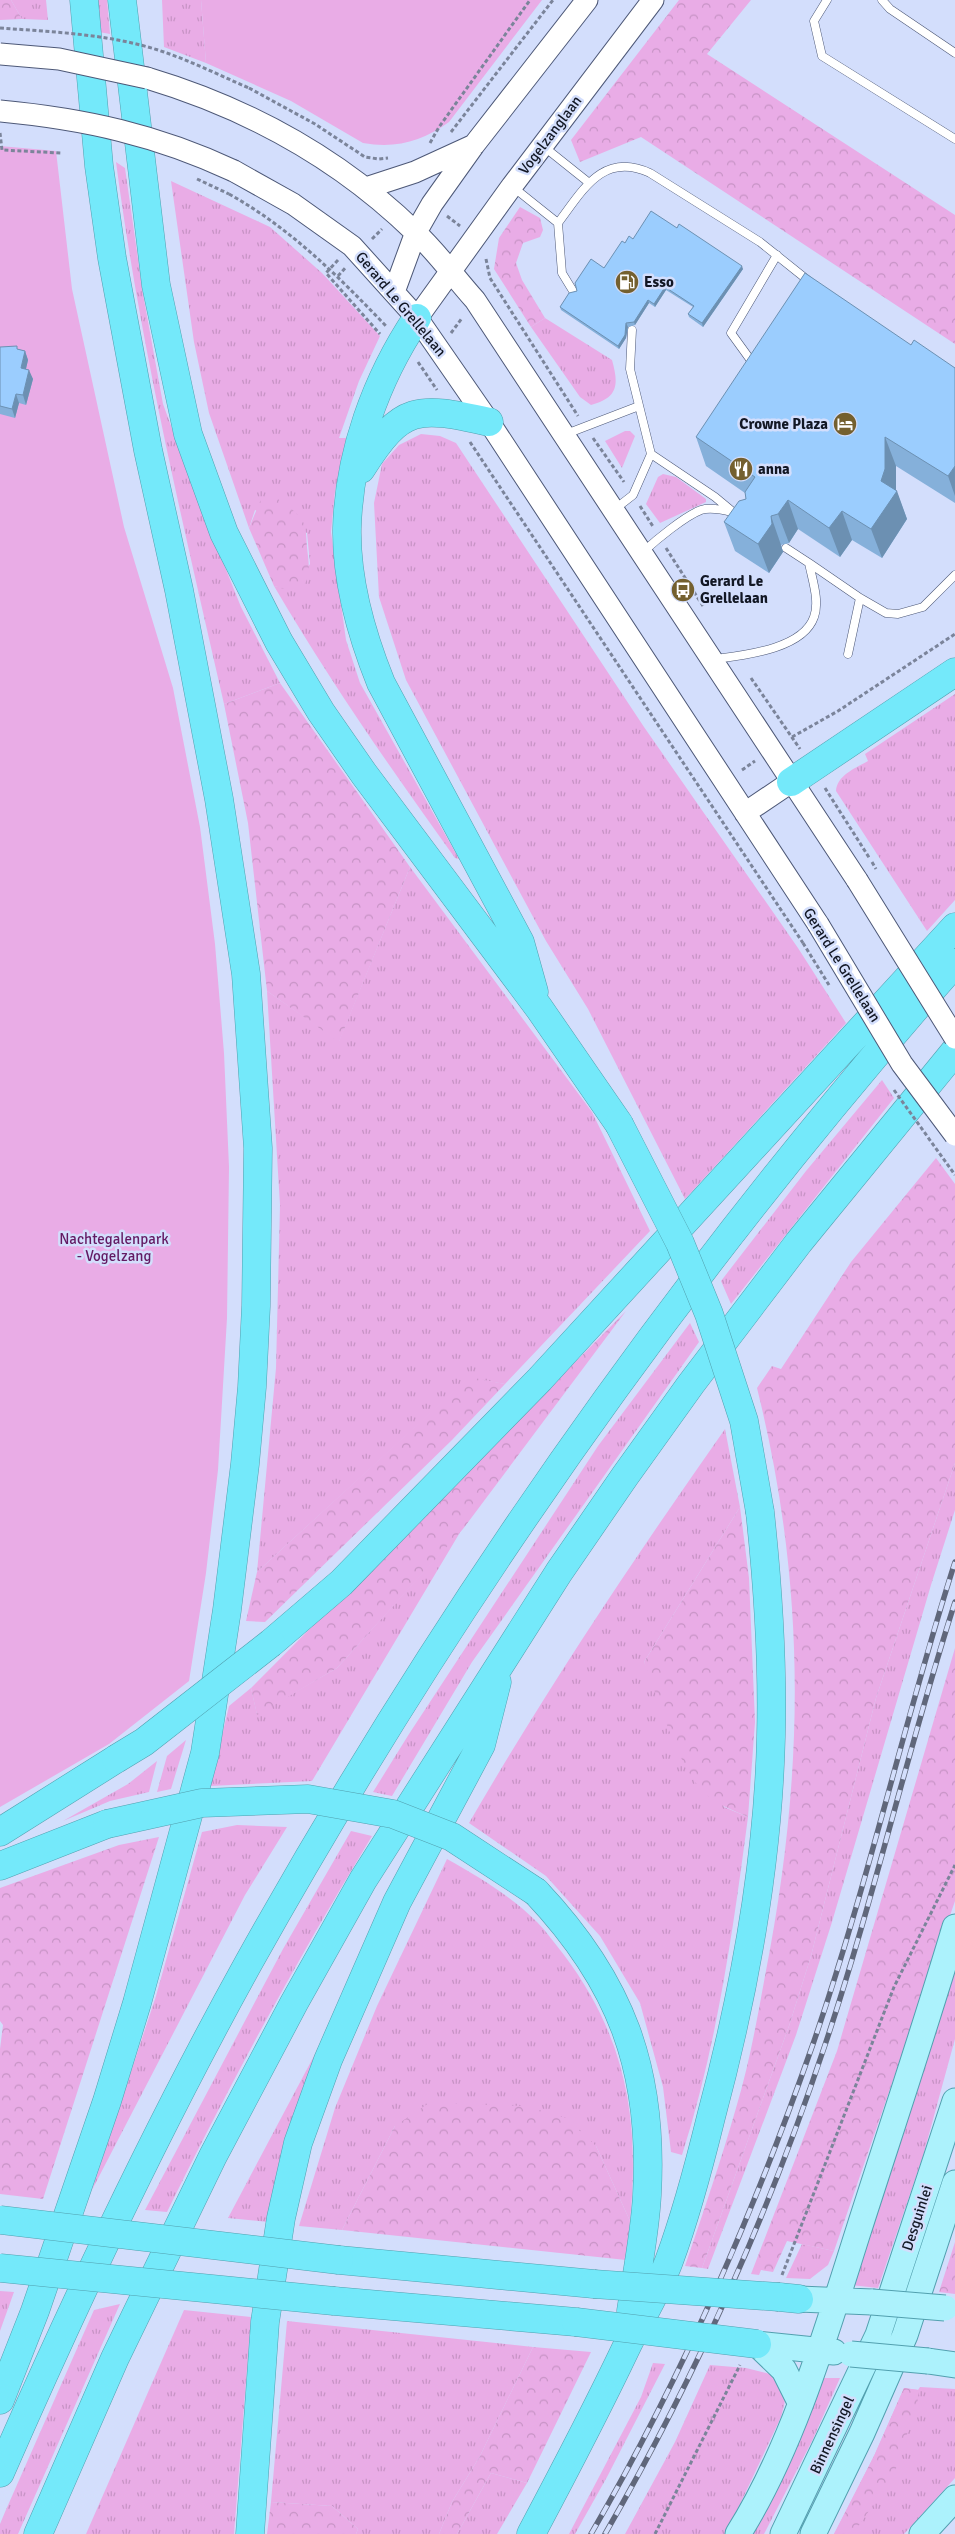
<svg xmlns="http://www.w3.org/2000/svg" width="955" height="2534" font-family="Signika,sans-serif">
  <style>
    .grass { fill: url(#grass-tufts) }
    .forest { fill: url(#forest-crowns) }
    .park { fill: #e9ace6 }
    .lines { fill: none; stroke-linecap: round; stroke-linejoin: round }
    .lane-casing { stroke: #4d5877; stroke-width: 9 }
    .secondary-casing { stroke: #4d5877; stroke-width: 23 }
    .primary-casing { stroke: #52a0af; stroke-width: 27 }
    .highway-casing { stroke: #52a0af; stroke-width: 29 }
    .path { stroke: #7b849a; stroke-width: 3; stroke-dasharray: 4 2.5; stroke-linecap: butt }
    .lane { stroke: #fff; stroke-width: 8 }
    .secondary { stroke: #fff; stroke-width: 21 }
    .primary { stroke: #acf2fc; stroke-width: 25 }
    .highway { stroke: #74e9fa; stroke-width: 28 }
    .rail-casing { stroke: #60677b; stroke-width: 5.5 }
    .rail { stroke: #d3defc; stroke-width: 4; stroke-dasharray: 11; stroke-linecap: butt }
    .secondary-bridge-casing { stroke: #4d5877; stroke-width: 23; stroke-linecap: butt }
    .primary-bridge-casing { stroke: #52a0af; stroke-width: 27; stroke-linecap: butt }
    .highway-bridge-casing { stroke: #52a0af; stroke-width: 29; stroke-linecap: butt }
    .path-bridge { stroke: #7b849a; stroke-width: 3; stroke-dasharray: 4 2.5; stroke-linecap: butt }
    .secondary-bridge { stroke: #fff; stroke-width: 21 }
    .primary-bridge { stroke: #acf2fc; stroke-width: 25 }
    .highway-bridge { stroke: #74e9fa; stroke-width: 28 }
    .wall { fill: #85b0da }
    .shaded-wall { fill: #6c90b2 }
    .building { fill: #9bcdfe; stroke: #6c90b2 }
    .labels { text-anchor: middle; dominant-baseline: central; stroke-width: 5; stroke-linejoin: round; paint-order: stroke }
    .street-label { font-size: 15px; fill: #121724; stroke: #d3defc }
    .poi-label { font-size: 15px; font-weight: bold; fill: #121724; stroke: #d3defc; text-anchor: start }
    .park-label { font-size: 15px; fill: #631a63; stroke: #d3defc }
  </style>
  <defs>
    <pattern id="grass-tufts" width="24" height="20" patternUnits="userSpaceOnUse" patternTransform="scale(1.25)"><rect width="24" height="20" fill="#e9ace6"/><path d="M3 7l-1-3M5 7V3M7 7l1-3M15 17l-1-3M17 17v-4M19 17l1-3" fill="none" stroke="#c793c5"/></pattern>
    <pattern id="forest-crowns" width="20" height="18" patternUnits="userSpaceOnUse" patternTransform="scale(1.25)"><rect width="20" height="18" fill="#e9ace6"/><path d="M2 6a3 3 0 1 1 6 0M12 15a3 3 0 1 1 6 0" fill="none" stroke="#c793c5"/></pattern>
  </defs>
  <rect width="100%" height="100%" fill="#d3defc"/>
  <!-- grass -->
  <path class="grass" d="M11,0H46L48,20L22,19Z
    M96,0H107L110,34L99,32Z
    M162,0H201L206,63L164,47Z
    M116,162L125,168L143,294L163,404L199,502L241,607L280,683L224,704C183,524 140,345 116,162Z
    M171,181L270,227L322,273L380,336L359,381L339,438H347L335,491L331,532L346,640L360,683L459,859L455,858C391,769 329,680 274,586L293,590L310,564L307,533L255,510L249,528L209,413L194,342Z
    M545,318L612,360C619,385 618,398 591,405L580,397L531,327Z
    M625,431H630L635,436L622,468L605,441Z
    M421,434L440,436L456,443L644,727L798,948L846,1023L685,1199L588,1009L546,941L406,680L379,597L374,503L382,464L399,445Z
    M663,474L676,477L706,499V502L660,523L646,504L658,477Z
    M955,694V900L927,931L836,791C837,775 856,768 868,761L865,754Z
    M410,867L592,1112L650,1231L505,1384L469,1378L257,1572L276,1368L280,1205L267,991L339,1041Z
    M882,1080L894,1098L731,1304L721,1281L806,1171Z
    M690,1323L699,1342L472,1662L392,1796L373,1792L409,1734L598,1446Z
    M725,1429L740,1507L644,1662L724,1807L748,1817C733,1931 717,2045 682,2155L671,2152L663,2087L640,2003L600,1936L546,1876L469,1823C548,1687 635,1557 725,1429Z
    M955,1463V1510L931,1585L832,1922L796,2035L708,2269L702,2268L789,2026L811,1956L876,1698Z
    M462,1529L312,1781L210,1786L229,1706L251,1688L257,1714L337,1668Z
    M186,1740L171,1789L157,1792L167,1756Z
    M157,1761L149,1792L110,1801L63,1821L128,1784Z
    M237,1825L287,1827L245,1895L92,2190L156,1996L202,1832Z
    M351,1831L372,1836C298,1958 230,2083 167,2212L145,2210L283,1949Z
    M447,1859C479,1877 511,1896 537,1922C547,1932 555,1944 564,1955C626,2037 640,2120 630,2221L596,2146L395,2126L342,2230L299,2226L335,2108L377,2006Z
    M955,1958V2039L923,2156L878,2288L851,2285Z
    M315,2054L318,2055L268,2222L228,2218Z
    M802,2244L834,2251L828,2265L810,2279L786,2278Z
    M0,2291L14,2292L0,2331Z
    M120,2304L18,2534H0V2524L5,2512L94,2310Z
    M184,2310L251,2317L234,2534H86Z
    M287,2321L533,2347L480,2456L452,2502L439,2534H356L358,2529L332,2506L271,2502Z
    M653,2363L665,2364L607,2477L575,2534H569L641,2397Z
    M710,2365L746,2368L778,2376L785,2401L781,2417L726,2534H625L675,2442Z
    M824,2378H840L813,2439L764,2534H753L780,2483Z
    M920,2387L955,2389V2478L904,2534H834L874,2456L904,2388L918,2390Z
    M491,2473L527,2483L497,2534H457Z"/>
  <!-- forest -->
  <path class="forest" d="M0,0H11L22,19L0,20Z
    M679,0H751L707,54L955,215V344L641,137L580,162L571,140Z
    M520,207L540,218L543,230L540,237L523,243L516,263L522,280L545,318L531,327L494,269L499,238Z
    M275,497C285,504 295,510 302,520C307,528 306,538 307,547C308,560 315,587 293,590C288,591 279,587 274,586L249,528L261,499Z
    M280,683L410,867L339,1042L267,991L248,823L224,704Z
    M936,1158L955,1184V1463L876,1698L811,1956L789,2026L702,2268L685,2266C703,2213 721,2161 736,2108C749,2065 757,2020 765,1976C805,1773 807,1589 757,1388L772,1366L781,1369L851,1262Z
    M626,1311L463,1529L337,1668L257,1715L251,1688Z
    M469,1377L505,1384L452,1440L265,1622L246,1621L257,1572Z
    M740,1507L749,1578L755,1722L748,1817C735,1811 721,1806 710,1798C680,1776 658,1697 644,1662Z
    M955,1648V1901L834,2251L787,2241L773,2272L761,2270L759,2275L751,2274L837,2051Z
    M159,1837L43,2199L0,2194V2049L3,2025L0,2021V1888L119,1845Z
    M429,2103L526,2106L566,2118L596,2146L630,2221L626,2260L342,2230L395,2126Z
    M955,2242V2294L939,2292Z
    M533,2347L591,2352L527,2483L491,2473L457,2534H439L452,2502L480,2456Z
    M904,2388L919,2390L916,2413L900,2451L895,2473L853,2534H834L874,2456Z
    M271,2502L332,2506L358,2529L356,2534H267Z"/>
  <!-- park -->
  <path class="park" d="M201,0H542L449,122C423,141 396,149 363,143L291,101L206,63Z
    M0,146L56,151L72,289L124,527L173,688L200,827L215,944L224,1053L229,1167L227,1318L218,1470L206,1573L189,1681L109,1744L0,1807Z"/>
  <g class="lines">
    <!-- lane casing -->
    <g class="lane-casing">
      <path id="lane" d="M827,0L814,21L822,56L955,139
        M882,0L890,9L955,53
        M543,146L588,182
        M513,187L558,223
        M573,291L562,273L558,223C583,190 603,151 650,173L760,242L810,282
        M754,357L752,362L731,333L777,255
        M566,434L639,406
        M651,454L715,497L733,512
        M615,509L633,495L651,454L630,369L632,330
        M643,552C656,540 685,516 701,510C710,507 731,510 739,516
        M809,563L860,598L886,613L898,614L923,607L955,575
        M848,654L860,598
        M716,659C745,655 803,649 814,617C820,601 812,579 809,563L786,548"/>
    </g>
    <!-- secondary casing -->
    <g class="secondary-casing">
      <path id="secondary" d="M147,78C247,108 340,159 415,232C437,252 455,278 475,300L857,880
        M234,171L293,204L352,246L417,318L489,422L818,924
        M366,188L415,172L474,145
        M394,292L416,232L432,204L474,145L587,0
        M417,318L512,186L653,0
        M745,813L791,782"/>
    </g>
    <!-- primary casing -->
    <g class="primary-casing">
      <path id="primary" d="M799,2299L872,2302
        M757,2344L834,2352
        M757,2344L784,2370L800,2402
        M928,2361L955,2365
        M738,2534C794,2445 827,2329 859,2229C891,2129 925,2028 955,1927
        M783,2534L878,2335L955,2101
        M813,2534L862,2433L905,2335L955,2183
        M922,2534L955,2498"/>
    </g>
    <!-- highway casing -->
    <g class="highway-casing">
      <path id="highway" d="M122,0L156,285L188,434L224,533L279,642L321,712L364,774L539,1008L619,1124
        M417,318C376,379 349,454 347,528C346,580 362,636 381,683L520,942L534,992
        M361,469C402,404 417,406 489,422
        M791,782L955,672
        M271,1643L341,1583L540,1379L955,927
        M0,1832L116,1759
        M0,1866L107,1824
        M536,1892C621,1982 654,2070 647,2195C645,2233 637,2272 631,2311
        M339,2260L594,2284
        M779,2297L799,2299
        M334,2301L576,2322
        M0,2400L35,2311L107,2101L137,2003L205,1753L227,1610L245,1464L252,1387L256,1306L258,1148L246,974L219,799L179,590L148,450L112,258L99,166L84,0
        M0,2473C76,2299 157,2128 249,1962C448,1606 685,1269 955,963
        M38,2534L115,2358L213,2156L294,2003L363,1880L559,1572L625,1476L691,1384L799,1242L955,1051
        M250,2534L265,2322L281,2218L298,2143L328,2060L397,1902L481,1745L497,1682
        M531,2534C564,2472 596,2411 626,2348C640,2319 658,2291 669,2261C686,2215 699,2166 711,2117C744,1994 768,1864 771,1737C773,1661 768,1587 760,1512"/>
    </g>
    <!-- path -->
    <path class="path" d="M249,88L315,124L365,157L379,159L388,158
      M451,132L553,0
      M0,133L2,150L61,153
      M430,143L439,127L530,0
      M229,194C290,228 337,275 386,326
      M447,216L460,226
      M372,239L382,229
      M486,259L490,278L578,416
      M338,260L326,273L380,334
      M338,276L346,267
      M451,333L462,318
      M418,362L437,390
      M593,438L624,482
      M470,442L803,943
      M640,506L654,528
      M666,548L703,606
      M751,678L800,749
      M792,737L838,711L955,634
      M742,770L755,761
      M825,788L870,859
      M782,2275L894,1987L955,1865
      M655,2534L740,2365"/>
    <!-- lane -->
    <use href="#lane" class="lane"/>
    <!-- secondary -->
    <use href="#secondary" class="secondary"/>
    <!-- primary -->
    <use href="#primary" class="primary"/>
    <!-- highway -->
    <use href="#highway" class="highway"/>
    <!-- rail casing -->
    <g class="rail-casing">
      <path id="rail" d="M591,2534C681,2379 754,2213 813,2044C868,1885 904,1721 955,1562
        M605,2534C694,2380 769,2213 825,2045C874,1899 908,1748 955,1602"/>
    </g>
    <!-- rail -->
    <use href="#rail" class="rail"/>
    <!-- secondary-bridge casing -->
    <g class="secondary-bridge-casing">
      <path id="secondary-bridge" d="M0,54L59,59L147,78
        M0,111C85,119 157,135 234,171
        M857,880L955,1038
        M818,924L902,1064L955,1135"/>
    </g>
    <!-- primary-bridge casing -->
    <g class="primary-bridge-casing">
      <path id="primary-bridge" d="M872,2302L945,2308
        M851,2354L928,2361"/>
    </g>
    <!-- highway-bridge casing -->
    <g class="highway-bridge-casing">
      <path id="highway-bridge" d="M619,1124L680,1243L709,1314L744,1421L760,1512
        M116,1759L144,1742L271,1643
        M107,1824L202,1803L308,1799L393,1814L452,1837L536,1892
        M0,2220L339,2260
        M0,2268L334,2301
        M594,2284L779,2297
        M576,2322L757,2344"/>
    </g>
    <!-- path-bridge -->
    <path class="path-bridge" d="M0,28C54,32 112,34 164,52C193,62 221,76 249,88
      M197,179L229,194
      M872,862L876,869
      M803,943L829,985
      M894,1090L955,1175"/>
    <!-- secondary-bridge -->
    <use href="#secondary-bridge" class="secondary-bridge"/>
    <!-- primary-bridge -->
    <use href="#primary-bridge" class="primary-bridge"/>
    <!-- highway-bridge -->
    <use href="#highway-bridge" class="highway-bridge"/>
  </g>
  <!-- wall -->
  <path class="wall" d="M633,239L743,269L703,327L689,317L688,314L693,307L666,290L655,307L649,303L635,325L628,327L626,338L619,349L561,310L560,307L577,291L604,268L625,243Z
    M911,345L955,368V503L896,466V490L907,519L882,558L852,540L840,557L798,529L789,543L781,545L783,552L769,573L735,551L724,522L746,499L745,493L706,466L696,437Z
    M0,347L18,349L25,351L28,360L26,369L33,379L26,405L19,403L15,418L0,414Z"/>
  <!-- shaded-wall -->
  <path class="shaded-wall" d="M742,266L743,269L703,327L702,323Z
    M665,287L666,290L655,307L654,304Z
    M648,300L649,303L635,325L634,322Z
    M626,323L628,327L626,338L619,349L618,346Z
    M25,351L28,360L24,377L21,368Z
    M29,370L33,379L26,405L23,395Z
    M16,394L19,403L15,418L12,409Z
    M885,437L896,466V492L897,491L907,519L882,558L871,529Z
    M955,466V496L948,476Z
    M788,500L798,529L789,543L778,514Z
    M842,511L852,540L840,557L829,528Z
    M771,516L781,545L783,552L769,573L758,544Z"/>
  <!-- building -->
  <path class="building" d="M651,211L677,228L679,224L742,266L702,323L688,314L694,306L665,287L654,304L648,300L634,322L626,323L625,335L618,346L560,307L569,293L577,291L575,283L591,259L604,268L622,241L625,243L629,236L633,239Z
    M805,273L911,345L914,340L955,368V466L948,476L885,437V469L881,481L897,491L871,529L842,511L829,528L788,500L778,514L771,516L772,524L758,544L724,522L739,501L746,499L745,492L755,477L696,437Z
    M17,346V349L25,351L21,368L29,370L23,395L16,394L12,409L0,406V347Z"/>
  <!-- icons -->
  <defs>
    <g id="fuel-disc" transform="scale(1.25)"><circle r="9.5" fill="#74602f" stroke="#d3defc"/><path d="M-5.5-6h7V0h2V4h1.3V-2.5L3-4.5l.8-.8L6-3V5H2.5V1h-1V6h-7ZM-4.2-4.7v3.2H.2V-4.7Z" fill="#fff"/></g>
    <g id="hotel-disc" transform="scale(1.25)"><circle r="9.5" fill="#74602f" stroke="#d3defc"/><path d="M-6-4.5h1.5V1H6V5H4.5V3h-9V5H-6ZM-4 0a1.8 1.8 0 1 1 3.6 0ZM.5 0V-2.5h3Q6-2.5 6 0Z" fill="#fff"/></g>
    <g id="restaurant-disc" transform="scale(1.25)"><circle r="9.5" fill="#74602f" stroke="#d3defc"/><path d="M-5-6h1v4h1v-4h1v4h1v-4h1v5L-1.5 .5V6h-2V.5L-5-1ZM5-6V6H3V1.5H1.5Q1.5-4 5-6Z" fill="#fff"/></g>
    <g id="bus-disc" transform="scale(1.25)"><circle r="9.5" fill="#74602f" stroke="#d3defc"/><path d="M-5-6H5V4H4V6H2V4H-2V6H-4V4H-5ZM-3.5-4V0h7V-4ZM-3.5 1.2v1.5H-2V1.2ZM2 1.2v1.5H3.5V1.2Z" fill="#fff"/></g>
  </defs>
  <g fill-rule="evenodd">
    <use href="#fuel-disc" x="627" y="282"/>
    <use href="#hotel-disc" x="845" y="424"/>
    <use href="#restaurant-disc" x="741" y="469"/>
    <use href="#bus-disc" x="683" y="590"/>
  </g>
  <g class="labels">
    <!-- street labels -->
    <g class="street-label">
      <text transform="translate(550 135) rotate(-53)">Vogelzanglaan</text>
      <text transform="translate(401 304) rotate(50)">Gerard Le Grellelaan</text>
      <text transform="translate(842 965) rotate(58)">Gerard Le Grellelaan</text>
      <text transform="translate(917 2218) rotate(-72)">Desguinlei</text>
      <text transform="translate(832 2435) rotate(-65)">Binnensingel</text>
    </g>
    <!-- poi labels -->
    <g class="poi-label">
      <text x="644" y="282">Esso</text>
      <text x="828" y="424" text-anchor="end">Crowne Plaza</text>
      <text x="758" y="469">anna</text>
      <text x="700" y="581">Gerard Le<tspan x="700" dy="17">Grellelaan</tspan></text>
    </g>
    <!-- park labels -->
    <g class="park-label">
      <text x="114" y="1239">Nachtegalenpark<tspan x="114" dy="17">- Vogelzang</tspan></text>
    </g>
  </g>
</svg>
